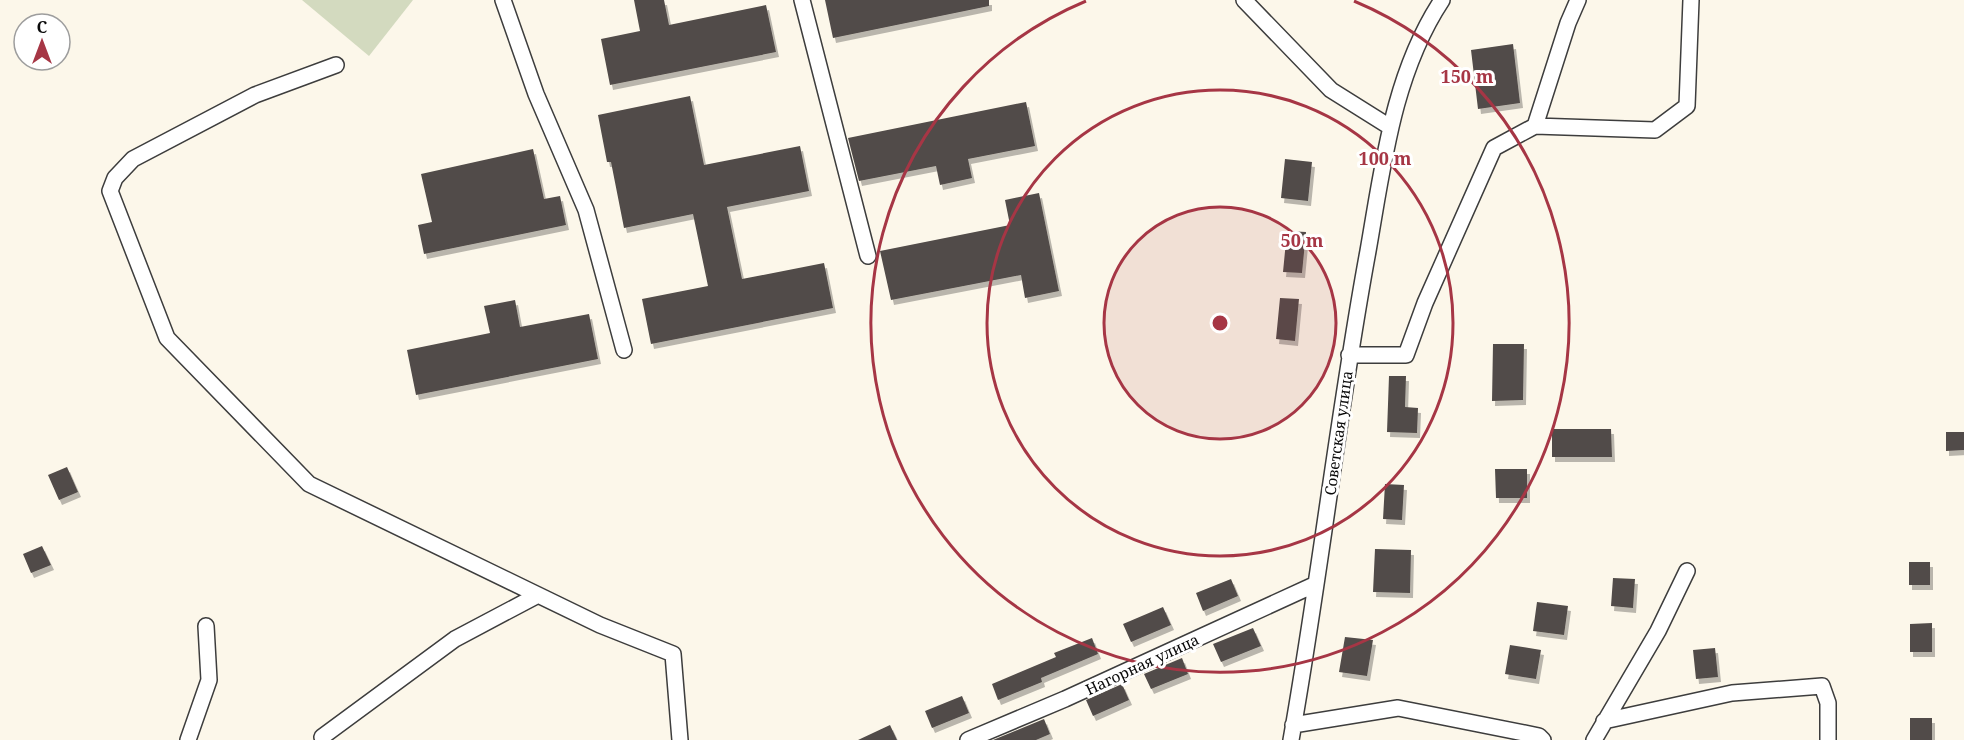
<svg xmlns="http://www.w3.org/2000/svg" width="1964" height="740" font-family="'Noto Serif',serif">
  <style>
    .cemetery { fill: #d3dabf }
    .building { fill: #514b48; filter: url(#shadow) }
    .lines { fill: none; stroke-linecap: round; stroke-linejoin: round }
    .minor-casing { stroke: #3d3d3d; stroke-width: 18 }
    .minor { stroke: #fff; stroke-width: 15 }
    .ring { fill: none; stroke: #a63645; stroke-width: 3 }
    .labels { text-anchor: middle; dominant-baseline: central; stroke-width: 6; stroke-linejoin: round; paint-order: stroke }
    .street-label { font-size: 15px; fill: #0a0a0a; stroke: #fff }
    .centre { fill: #a63645; stroke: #fff; stroke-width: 3 }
    .ring-label { font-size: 18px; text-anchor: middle; font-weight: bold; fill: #a63645; stroke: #fff; stroke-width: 6; stroke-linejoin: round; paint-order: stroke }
  </style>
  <defs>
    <filter id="shadow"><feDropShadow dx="3" dy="5" stdDeviation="0" flood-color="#0004"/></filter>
  </defs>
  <rect width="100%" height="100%" fill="#fcf7ea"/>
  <!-- cemetery -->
  <path class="cemetery" d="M302,0H413L369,56Z"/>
  <!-- building -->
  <path class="building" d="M634,0H664L669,25L766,5L776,52L610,85L601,39L640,31Z
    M825,0H989V6L833,38Z
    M1513,44L1520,103L1478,109L1471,50Z
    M690,96L704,165L800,146L809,191L727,207L742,279L824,263L833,308L651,344L642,299L708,286L693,214L624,228L611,162H607L598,115Z
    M1026,102L1035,146L968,159L972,178L940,185L936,166L859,181L848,138Z
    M533,149L544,199L560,196L566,225L424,254L418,225L432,222L421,174Z
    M1285,159L1312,162L1308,201L1281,198Z
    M1039,193L1059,291L1025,298L1021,275L891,300L880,251L1010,225L1005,200Z
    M1287,231L1306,232L1302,273L1283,272Z
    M1280,298L1299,299L1295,341L1276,339Z
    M515,300L520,327L589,314L598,359L416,395L407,350L490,333L484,306Z
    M1493,344H1524L1523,400L1492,401Z
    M1389,376H1406L1405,407L1418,408L1417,433L1387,432Z
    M1552,429H1611L1612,457H1552Z
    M1946,432H1964V450L1946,451Z
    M67,467L78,492L59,500L48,475Z
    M1495,469H1527V498H1496Z
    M1385,484L1404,485L1402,520L1383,519Z
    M42,546L51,565L31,573L23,554Z
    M1375,549L1411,550L1410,593L1373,592Z
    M1909,562H1930V585H1909Z
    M1613,578L1635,579L1633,608L1611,606Z
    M1231,579L1238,596L1203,611L1196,593Z
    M1537,602L1568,606L1564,635L1533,631Z
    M1163,607L1171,625L1131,642L1123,624Z
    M1932,623V652H1910V624Z
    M1253,628L1261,646L1221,662L1213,644Z
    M1345,637L1373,640L1367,676L1339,672Z
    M1092,638L1098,654L1041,678L1042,682L998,700L992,684L1056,657L1054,653Z
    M1510,645L1541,650L1536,679L1505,674Z
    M1715,648L1718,677L1696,679L1693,650Z
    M1182,658L1188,674L1151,689L1144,674Z
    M1122,684L1129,700L1093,716L1086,700Z
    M962,696L969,713L932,728L925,711Z
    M1910,718H1932V740H1910Z
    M1044,719L1050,734L1036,740H993Z
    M890,725L897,740H858Z"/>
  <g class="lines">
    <!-- minor casing -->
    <g class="minor-casing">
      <path id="minor" d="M503,0L536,94L586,210L624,350
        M802,0L868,256
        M1244,0L1331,90L1390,127
        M336,65L255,95L133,159L115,178L110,191L167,338L309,484L600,625L673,654L680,740
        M1535,126L1568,23L1578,0
        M1349,355H1406L1425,303L1494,148L1535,126L1655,130L1687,106L1691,0
        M1604,721L1732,693L1822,686L1828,703V740
        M1293,725L1398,708L1539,736L1543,740
        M322,737L455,639L538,595
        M188,740L209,680L206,626
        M968,740L1065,699L1316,584
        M1291,740C1320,577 1338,413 1368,251C1383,166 1393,74 1442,0
        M1594,740L1658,631L1687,571"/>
    </g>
    <!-- minor -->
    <use href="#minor" class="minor"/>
  </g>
  <!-- distance rings -->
  <circle cx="1220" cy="323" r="116" fill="#a63645" fill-opacity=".12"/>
  <g class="ring">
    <circle cx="1220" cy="323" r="116"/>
    <circle cx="1220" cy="323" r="233"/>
    <path d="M1354 1A349 349 0 1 1 1086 1"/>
  </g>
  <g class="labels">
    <!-- street labels -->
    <g class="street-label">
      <text transform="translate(1338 433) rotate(-82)">Советская улица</text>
      <text transform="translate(1142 664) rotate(-25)">Нагорная улица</text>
    </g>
  </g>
  <circle cx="1220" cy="323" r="9" class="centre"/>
  <g class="ring-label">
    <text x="1467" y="83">150 m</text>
    <text x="1385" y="165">100 m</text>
    <text x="1302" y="247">50 m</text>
  </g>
  <!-- north arrow -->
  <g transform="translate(42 42)"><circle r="28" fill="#ffffff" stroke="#9d9d9d" stroke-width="1.5"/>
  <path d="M0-4.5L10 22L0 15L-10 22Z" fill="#a63645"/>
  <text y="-9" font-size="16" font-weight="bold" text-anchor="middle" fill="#0a0a0a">С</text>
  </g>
</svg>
